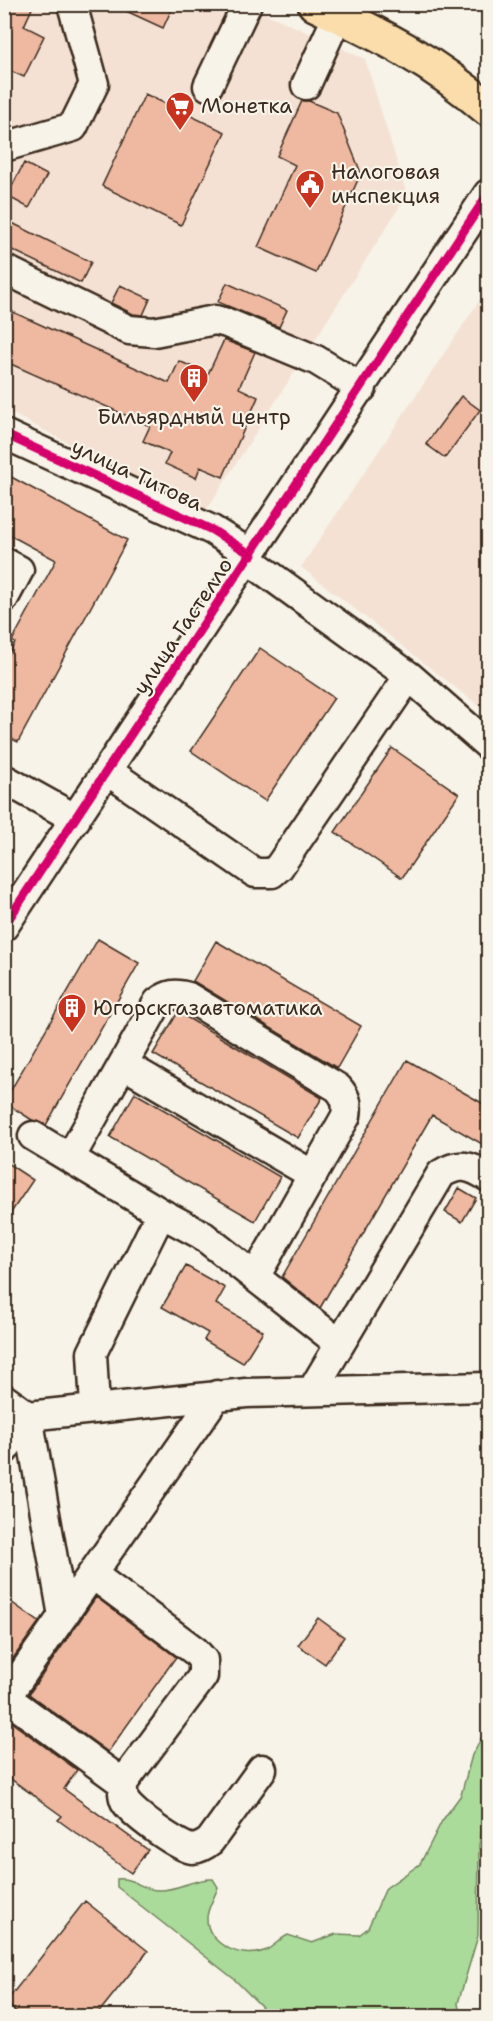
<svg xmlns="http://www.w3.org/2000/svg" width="493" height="2021" font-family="'Shantell Sans',sans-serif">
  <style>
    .built { fill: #f4e1d3 }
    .green { fill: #aadb9b; stroke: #72825c; stroke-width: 1.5 }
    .building { fill: #eeb8a1; stroke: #3b2a1e; stroke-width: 1.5 }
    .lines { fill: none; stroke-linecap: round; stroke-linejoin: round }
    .minor-casing { stroke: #3b2a1e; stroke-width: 33 }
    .major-casing { stroke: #3b2a1e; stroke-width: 38 }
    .minor { stroke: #f7f3e8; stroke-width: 28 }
    .major { stroke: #faddab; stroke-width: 33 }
    .cycleway-casing { stroke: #f7f3e8; stroke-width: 13 }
    .cycleway { stroke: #d6006c; stroke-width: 9 }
    .labels { text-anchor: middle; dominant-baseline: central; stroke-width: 4.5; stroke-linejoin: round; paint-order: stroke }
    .poi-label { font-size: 21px; fill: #3b2a1e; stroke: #f7f3e8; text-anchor: start }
    .street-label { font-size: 21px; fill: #3b2a1e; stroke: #f7f3e8 }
  </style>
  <rect width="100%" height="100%" fill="#f7f3e8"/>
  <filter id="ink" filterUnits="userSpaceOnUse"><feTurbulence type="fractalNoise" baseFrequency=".0167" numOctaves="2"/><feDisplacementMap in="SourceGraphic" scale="12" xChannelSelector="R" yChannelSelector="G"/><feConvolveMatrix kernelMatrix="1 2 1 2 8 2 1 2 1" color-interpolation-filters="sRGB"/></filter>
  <g filter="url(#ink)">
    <!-- built -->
    <path class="built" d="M4,5H247L365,59L407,195L204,514L5,410Z
      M488,288V713L301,567Z"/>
    <!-- green -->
    <path class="green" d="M488,1726V1800L479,1845L478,1936L458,2003L460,2016H267L261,2006L234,1979L117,1887V1879C132,1877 143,1890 158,1890C178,1891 193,1878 213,1879L218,1887C215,1897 207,1908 207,1918C206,1944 242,1960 264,1951C273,1948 279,1939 288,1935L312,1943L336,1934L359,1935L368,1928L386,1888L420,1864L442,1821L461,1795L472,1755Z"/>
    <!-- building -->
    <path class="building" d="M4,4H34L24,26L44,36L24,77L4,68Z
      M111,4H174L163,28Z
      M145,94L225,132L181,225L102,186Z
      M302,101H309L337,113L361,173L316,273L258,247L295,165L277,156Z
      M24,163L47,175L29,208L7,196Z
      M4,219L91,262L81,283L4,246Z
      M227,283L287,310L279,327L218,302Z
      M120,285L150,299L143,315L133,314L111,303Z
      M4,308L169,383L179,361L208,374L224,340L255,352L239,388L258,397L223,477L200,467L196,478L165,464L170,453L143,441L150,426L4,361Z
      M461,396L480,410L445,458L426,444Z
      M4,473L127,540L18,742L4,735V662L15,643L12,641L56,560L4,532Z
      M260,648L334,698L265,801L191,751Z
      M392,748L459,794L402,878L335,832Z
      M98,939L139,963L46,1125L32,1120L4,1102Z
      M216,941L361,1026L337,1068L193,981Z
      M178,1012L322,1098L298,1138L153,1054Z
      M407,1060L489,1107V1148L432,1115L320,1308L282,1277Z
      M135,1093L280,1177L255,1221L110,1137Z
      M4,1161L33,1180L4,1223Z
      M459,1188L476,1198L462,1222L445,1212Z
      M186,1266L225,1288L216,1304L263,1331L243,1363L204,1340L208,1333L162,1307Z
      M4,1597L39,1622L4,1671Z
      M96,1597L176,1657L108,1752L29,1694Z
      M318,1618L344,1637L325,1664L298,1645Z
      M4,1717L77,1770L64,1789L148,1850L131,1873L58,1820L62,1816L4,1774Z
      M85,1901L148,1951L96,2016H22L5,2003Z"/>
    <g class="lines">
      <!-- minor casing -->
      <g class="minor-casing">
        <path id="minor" d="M306,85L338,15
          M208,86L247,4
          M4,147L73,127L94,84L72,4
          M4,269L129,330L154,332L215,320L227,323L316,360L362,388
          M4,434L212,530L252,555
          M4,562L19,570L4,598
          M409,676L488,745
          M109,772L255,873H272L279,867L409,676L249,560
          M4,779L76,819
          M4,926L488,194
          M123,1064L313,1175
          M33,1136L161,1213L92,1353L95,1408
          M70,1158L158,1002C169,994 175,993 188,997L338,1088C346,1097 348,1104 346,1116L255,1277L340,1344
          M161,1213L202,1235L255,1277
          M312,1391L441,1174C459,1162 471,1166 488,1177
          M4,1399L28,1416L246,1393L488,1387
          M4,1450L28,1416L63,1616
          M4,1696L123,1783L203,1676V1660L195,1651L92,1574
          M7,1696L217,1395
          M123,1783C123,1790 122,1795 125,1801C131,1813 181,1849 193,1849C200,1848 205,1845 210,1841L262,1769"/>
      </g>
      <!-- major casing -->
      <g class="major-casing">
        <path id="major" d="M315,4C381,35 433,61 488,109"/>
      </g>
      <!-- minor -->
      <use href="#minor" class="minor"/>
      <!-- major -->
      <use href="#major" class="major"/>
      <!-- cycleway casing -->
      <g class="cycleway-casing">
        <path id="cycleway" d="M4,434L212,530L252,555
          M4,926L488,194"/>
      </g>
      <!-- cycleway -->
      <use href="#cycleway" class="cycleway"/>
    </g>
  </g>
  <!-- icons -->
  <defs>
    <g id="supermarket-pin" transform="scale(1.5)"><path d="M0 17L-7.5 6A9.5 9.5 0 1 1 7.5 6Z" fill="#c8321e" stroke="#f7f3e8"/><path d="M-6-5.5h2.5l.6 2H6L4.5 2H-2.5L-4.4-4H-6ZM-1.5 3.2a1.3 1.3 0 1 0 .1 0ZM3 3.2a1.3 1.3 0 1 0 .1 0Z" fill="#fff"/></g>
    <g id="civic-pin" transform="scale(1.5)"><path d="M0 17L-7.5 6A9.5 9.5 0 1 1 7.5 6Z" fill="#c8321e" stroke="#f7f3e8"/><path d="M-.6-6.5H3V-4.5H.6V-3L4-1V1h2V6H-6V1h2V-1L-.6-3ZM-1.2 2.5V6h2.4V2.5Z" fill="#fff"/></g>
    <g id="building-pin" transform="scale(1.5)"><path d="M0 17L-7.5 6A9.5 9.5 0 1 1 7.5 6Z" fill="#c8321e" stroke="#f7f3e8"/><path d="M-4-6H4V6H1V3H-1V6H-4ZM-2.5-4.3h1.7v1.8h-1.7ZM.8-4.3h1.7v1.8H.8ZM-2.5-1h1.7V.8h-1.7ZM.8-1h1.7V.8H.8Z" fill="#fff"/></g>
  </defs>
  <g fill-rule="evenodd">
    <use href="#supermarket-pin" x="180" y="106"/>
    <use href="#civic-pin" x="310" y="184"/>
    <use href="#building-pin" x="194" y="378"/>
    <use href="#building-pin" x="72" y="1008"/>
  </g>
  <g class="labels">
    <!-- poi labels -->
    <g class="poi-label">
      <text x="201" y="106">Монетка</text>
      <text x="331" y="172">Налоговая<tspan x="331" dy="24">инспекция</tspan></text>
      <text x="194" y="417" text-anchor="middle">Бильярдный центр</text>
      <text x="93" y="1008">Югорскгазавтоматика</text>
    </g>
    <!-- street labels -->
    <g class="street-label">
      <text transform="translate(137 475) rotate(25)">улица Титова</text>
      <text transform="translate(183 626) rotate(-56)">улица Гастелло</text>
    </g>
  </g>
  <!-- margin -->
  <rect width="493" height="2021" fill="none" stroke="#f7f3e8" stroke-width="24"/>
  <rect x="12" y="12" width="469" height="1997" fill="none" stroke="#3b2a1e" stroke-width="2" filter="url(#ink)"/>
</svg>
